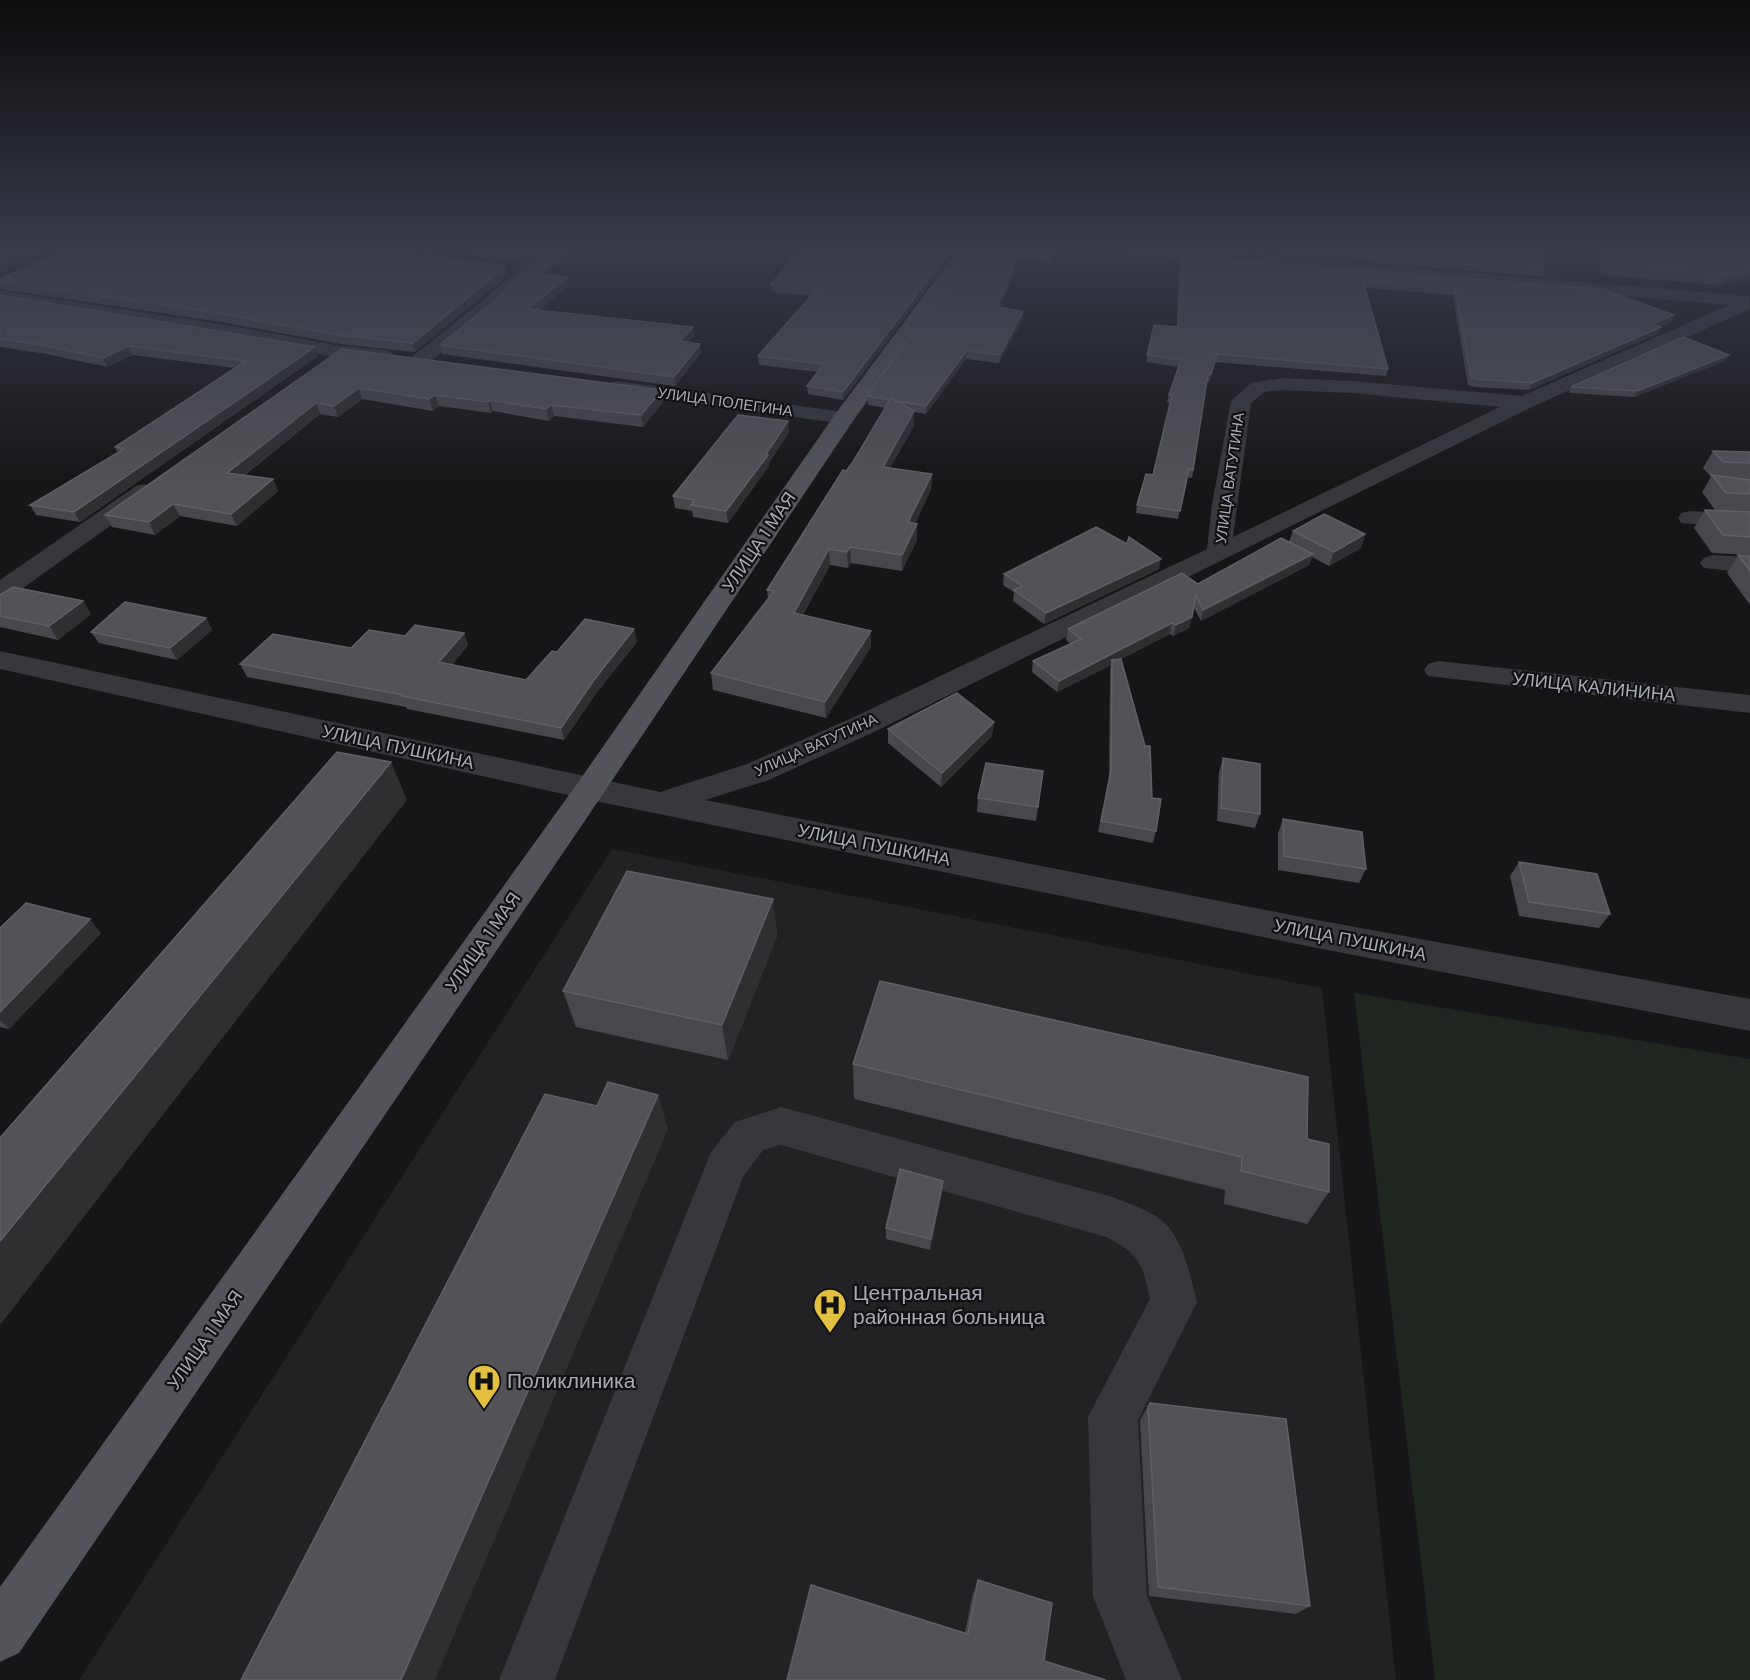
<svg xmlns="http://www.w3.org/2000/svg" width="1750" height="1680" font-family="'DM Sans',sans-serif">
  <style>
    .built { fill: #222124 }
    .green { fill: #202721 }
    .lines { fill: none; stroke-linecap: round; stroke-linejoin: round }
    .minor { fill: #37373c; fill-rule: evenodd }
    .major { fill: #53545a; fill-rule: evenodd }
    .wall { fill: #47474c }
    .shaded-wall { fill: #2f2f32 }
    .building { fill: #525257; stroke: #5f6066; stroke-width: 1.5 }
    .labels { text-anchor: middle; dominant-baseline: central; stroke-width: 4.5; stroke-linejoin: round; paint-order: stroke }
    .far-street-label { font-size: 15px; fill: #a8abb6; stroke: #111012 }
    .street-label { font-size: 18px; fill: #a8abb6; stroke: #111012 }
    .near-poi-label { font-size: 21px; fill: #a8abb6; stroke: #111012; text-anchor: start }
  </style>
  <rect width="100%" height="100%" fill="#161517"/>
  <!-- built -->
  <path class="built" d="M612,849L1322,988L1396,1680H79Z"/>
  <!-- green -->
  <path class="green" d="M1354,993L1750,1059V1680H1435Z"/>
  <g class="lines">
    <!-- minor -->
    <path class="minor" d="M539,250H557L498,306L427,364H413L410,360L413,356L486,298Z
      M1124,250H1197L1749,296L1750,309L1532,407L874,732L769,780L705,800L1317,920L1750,999V1031L1317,948L590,800L0,669V651L660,792L747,764L852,718L1207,549L1212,504L1231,401L1251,383L1282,378L1352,381L1522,396L1729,305L1132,255ZM1282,390L1352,393L1500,407L1233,537L1251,403L1264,392Z
      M0,291L221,324L341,346L384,350L391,352L394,356L391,360L384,362L341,358L221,336L0,301Z
      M617,381L844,412L852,413L855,418L852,423L844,424L610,391L607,387L610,383Z
      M144,484L152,486L156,491L152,496L9,598L0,600V580L136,486Z
      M1690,511L1750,514V528L1681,523L1678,518L1681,513Z
      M1713,555L1750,557V573L1704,568L1700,563L1704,558Z
      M1438,661L1750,695V713L1428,676L1424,670L1428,664Z
      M781,1107L1113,1197C1127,1203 1143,1208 1156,1216C1182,1232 1190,1274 1197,1302L1138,1420L1147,1596L1182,1680H1126L1093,1596L1088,1417L1150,1299C1143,1265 1139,1253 1106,1237L781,1145L763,1150L743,1177L555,1680H499L711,1152L735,1122Z"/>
    <!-- major -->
    <path class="major" d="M958,250H975L853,421L601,797L19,1653L0,1662V1587L579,781L836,413Z"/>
  </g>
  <!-- wall -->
  <path class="wall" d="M435,250H535L522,262Z
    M801,250H955L843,400L808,394L807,386L818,372L759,365L758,356L811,296L772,292L771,284Z
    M972,250H1057L1052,263L1019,260L1000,308L1023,319L999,363L966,359L926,414L914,412V426L890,468L932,474L931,489L915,524H917V540L902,571L851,563L848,568L830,565L803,615L871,647L826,718L713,690L711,673L768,599L767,590L846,471L853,462L886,408L868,405L867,396Z
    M1245,250H1519L1542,270L1546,271L1544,277L1246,252Z
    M1750,250L1721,285L1600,275V260L1604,251Z
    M1181,256L1674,315L1671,322L1660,326L1661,327L1657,334L1529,390L1474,387L1468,385L1453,295L1365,288L1388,369L1386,376L1215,362L1209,382H1207L1192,478L1187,477L1178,519L1136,513L1137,505L1153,475L1170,403L1167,402L1169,395L1179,367L1146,362L1154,325L1177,327L1180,263Z
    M508,275L415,352L341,344L221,322L1,289L0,287V279Z
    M549,275L569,285L539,311L693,327L694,336L688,343L700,344L701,353L675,386L442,354L440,345L497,299Z
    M0,295L318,356L80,522L36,515L30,505L118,453L115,447L235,368L133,355L107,367L47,354L0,347Z
    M342,349L663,402L643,427L554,416L549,421L493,411L491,413L439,406L433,411L362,399L338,417L320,414L245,475L273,479L278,491L237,526L180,516L155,535L112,527L105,515Z
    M1729,355L1725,361L1634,397L1569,393L1571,387Z
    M789,432L769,463V466L728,523L693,517L692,511L675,508L673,496Z
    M1713,451L1750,452V512L1715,510L1702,492L1711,477L1703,468Z
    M1705,510L1750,512V555L1712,553L1694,528Z
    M1293,531L1365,534L1361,548L1329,566L1312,557L1309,565L1201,621L1194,608L1189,628L1173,636L1170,634L1121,659L1152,798L1156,831L1153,843L1098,832L1109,781L1110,671L1111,665L1057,692L1032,672L1033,661L1071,644L1066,640L1068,629L1198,584L1289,542Z
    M1738,555L1750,556V605L1727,573Z
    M1159,569L1044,624L1013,601L1014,592L1003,585L1004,574Z
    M0,595L83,601L91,614L58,640L0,627Z
    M206,618L212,630L177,660L99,643L91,632Z
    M634,629L637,642L597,692L564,740L407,709L406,707L247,677L240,664L351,648L405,636L464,633L468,645L452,665L526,680L557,652Z
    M888,729L992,736L941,787L888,743Z
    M1223,758L1260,814L1255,828L1217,821L1219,772Z
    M1043,771L1036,821L977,812L978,798Z
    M1283,819L1366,869L1359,883L1278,870V833Z
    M1519,862L1610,914L1599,928L1519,916L1510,876Z
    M773,899L777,936L728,1060L576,1027L563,991Z
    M0,928L101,933L9,1029L0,1027Z
    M853,1064L1307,1139L1329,1192L1307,1224L1224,1204L1225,1190L854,1099Z
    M942,1193L930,1250L886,1239V1228Z
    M1150,1403L1310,1606L1296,1614L1149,1596L1140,1420Z
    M978,1580L1044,1661L787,1680L965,1633L972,1597Z"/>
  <!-- shaded-wall -->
  <path class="shaded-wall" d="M25,250H47L0,273V262Z
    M524,250H535L522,262L520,253Z
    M565,250H576L541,282L539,274Z
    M950,250H955L843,400V392Z
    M1055,250H1057L1052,263V256Z
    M1020,252L1019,260L997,316V307Z
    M506,266L508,275L415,352L413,343Z
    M1750,272V281L1721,285L1726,276Z
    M567,277L569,285L530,318L528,309Z
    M1023,311V319L999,363L1000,355Z
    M1674,315L1671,322L1649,331L1652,324Z
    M693,327L694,336L681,350L680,341Z
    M1661,327L1657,334L1529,390L1532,383Z
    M700,344L701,353L675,386L674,377Z
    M128,346L133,355L107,367L103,358Z
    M315,347L318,356L80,522L74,512Z
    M967,350L966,359L926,414V406Z
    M1729,355L1725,361L1634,397L1637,391Z
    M359,388L362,399L338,417L334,406Z
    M662,390L663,402L643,427L641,415Z
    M435,395L439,406L433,411L429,399Z
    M490,400L493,411L491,413L488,402Z
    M316,403L320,414L233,484L227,473Z
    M551,405L554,416L549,421L546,409Z
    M914,411V426L882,482L883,467Z
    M788,421L789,432L769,463V466L728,523L726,511Z
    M932,474L931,489L908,538V522Z
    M273,479L278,491L237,526L231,514Z
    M173,504L180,516L155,535L149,522Z
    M917,524V540L902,571V555Z
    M1365,534L1361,548L1329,566L1334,552Z
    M850,547L851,563L848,568L847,552Z
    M829,549L830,565L795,629L794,613Z
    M1313,554L1309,565L1201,621L1203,610Z
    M1161,559L1159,569L1044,624L1046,613Z
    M83,601L91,614L58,640L49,626Z
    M1192,617L1189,628L1173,636L1176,625Z
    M206,618L212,630L177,660L170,648Z
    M1172,623L1170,634L1112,664V660L1111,665L1057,692L1059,681Z
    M634,629L637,642L597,692L564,740L561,728L594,680Z
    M871,631V647L826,718L825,702Z
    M464,633L468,645L444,675L439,662Z
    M994,722L992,736L941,787L942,773Z
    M391,762L407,800L0,1325V1241Z
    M773,899L777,936L728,1060L722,1025Z
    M90,919L101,933L9,1029L0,1020V1012Z
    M658,1095L668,1129L435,1680H401Z
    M943,1181L942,1193L930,1250L931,1239Z"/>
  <!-- building -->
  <path class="building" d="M0,250H25L0,262Z
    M64,250H381L506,266L413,343L338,335L218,313L0,281V279Z
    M497,250H524L520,253Z
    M550,250H565L539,274L567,277L528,309L693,327L680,341L700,344L674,377L440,345L497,299Z
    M801,250H950L843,392L807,386L824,364L758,356L817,289L771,284Z
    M972,250H1055L1052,256L1020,252L997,307L1023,311L1000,355L967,350L926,406L896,401L891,398L890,400L867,396Z
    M1295,250H1519L1546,252L1542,270L1546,271Z
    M1750,250V272L1726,276L1604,265V251Z
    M1181,256L1602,289L1674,315L1652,324L1661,327L1532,383L1477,379L1471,377L1455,288L1363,281L1388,369L1217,354L1211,374H1208L1193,470L1189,469L1180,511L1137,505L1146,474L1153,475L1172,395H1169L1181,360L1147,355L1154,325L1178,327Z
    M0,295L315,347L74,512L30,505L124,449L115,447L246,361L128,346L103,358L42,345L0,339Z
    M1683,337L1729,355L1637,391L1571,387Z
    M342,349L662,390L641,415L551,405L546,409L490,400L488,402L435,395L429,399L359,388L334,406L316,403L227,473L273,479L231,514L173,504L149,522L105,515Z
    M891,398L914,411L883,467L932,474L908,522L917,524L902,555L850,547L847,552L829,549L794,613L871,631L825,702L711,673L774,591L767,590L843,470L846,471L853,462Z
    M738,415L788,421L766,454L768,455L726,511L691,505L695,500L673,496Z
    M1713,451L1750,452V463L1723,462Z
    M1712,475L1750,480V494L1726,493Z
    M1705,510L1750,512V537L1723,535Z
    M1324,514L1365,534L1334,552L1293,531Z
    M1096,527L1127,544L1129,537L1161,559L1046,613L1014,590L1023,586L1004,574Z
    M1281,538L1313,554L1203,610L1196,595L1192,617L1176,625L1172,623L1059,681L1033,661L1081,639L1068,629L1182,573L1198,584Z
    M1738,555L1750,556V571Z
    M13,587L83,601L49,626L0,616V595Z
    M125,602L206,618L170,648L91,632Z
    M585,619L634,629L594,680L561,728L402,696L403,695L240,664L273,634L351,648L369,630L405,636L415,625L464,633L439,662L526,680L552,651L557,652Z
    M1121,659L1145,746H1150L1152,798L1161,799L1156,831L1101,821L1111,770L1112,660Z
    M957,693L994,722L942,773L888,729Z
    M337,752L391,762L0,1241V1138Z
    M1223,758L1260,764V814L1221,808Z
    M986,763L1043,771L1038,807L978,798Z
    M1283,819L1362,832L1366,869L1284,856Z
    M1519,862L1597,874L1610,914L1529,902Z
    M627,871L773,899L722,1025L563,991Z
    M26,903L90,919L0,1012V928Z
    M880,981L1308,1077L1307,1139L1329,1144V1192L1241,1171L1242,1157L853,1064Z
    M608,1082L658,1095L401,1680H241L545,1094L597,1106Z
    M900,1169L943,1181L931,1239L886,1228Z
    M1150,1403L1286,1419L1310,1606L1158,1587L1148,1407Z
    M978,1580L1052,1603L1044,1661L1106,1680H787L811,1585L968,1634Z"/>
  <!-- sky -->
  <linearGradient id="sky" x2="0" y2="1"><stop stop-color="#0c0c0d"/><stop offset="0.51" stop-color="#363b47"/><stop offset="1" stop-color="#363b47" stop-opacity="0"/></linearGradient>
  <rect width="1750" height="486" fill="url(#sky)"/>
  <!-- icons -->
  <defs>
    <g id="hospital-pin" transform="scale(1.725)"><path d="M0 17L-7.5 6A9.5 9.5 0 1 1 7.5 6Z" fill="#e4c040" stroke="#111012"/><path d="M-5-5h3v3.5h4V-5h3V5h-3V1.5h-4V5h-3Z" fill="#111"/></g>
  </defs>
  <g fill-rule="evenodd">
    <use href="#hospital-pin" x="830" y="1305"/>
    <use href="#hospital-pin" x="484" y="1381"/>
  </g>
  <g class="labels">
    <!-- far-street labels -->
    <g class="far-street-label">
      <text transform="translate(725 402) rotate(8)">УЛИЦА ПОЛЕГИНА</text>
      <text transform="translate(1230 478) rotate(-82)">УЛИЦА ВАТУТИНА</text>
      <text transform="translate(816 745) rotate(-24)">УЛИЦА ВАТУТИНА</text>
    </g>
    <!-- street labels -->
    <g class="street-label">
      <text transform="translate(759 542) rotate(-56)">УЛИЦА 1 МАЯ</text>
      <text transform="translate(1594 687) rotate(6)">УЛИЦА КАЛИНИНА</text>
      <text transform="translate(398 747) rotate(12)">УЛИЦА ПУШКИНА</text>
      <text transform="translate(874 845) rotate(11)">УЛИЦА ПУШКИНА</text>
      <text transform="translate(1350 940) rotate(11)">УЛИЦА ПУШКИНА</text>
      <text transform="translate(483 942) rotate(-55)">УЛИЦА 1 МАЯ</text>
      <text transform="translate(205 1340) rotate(-55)">УЛИЦА 1 МАЯ</text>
    </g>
    <!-- near-poi labels -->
    <g class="near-poi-label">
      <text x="853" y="1293">Центральная<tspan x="853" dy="24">районная больница</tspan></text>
      <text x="507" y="1381">Поликлиника</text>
    </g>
  </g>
</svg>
